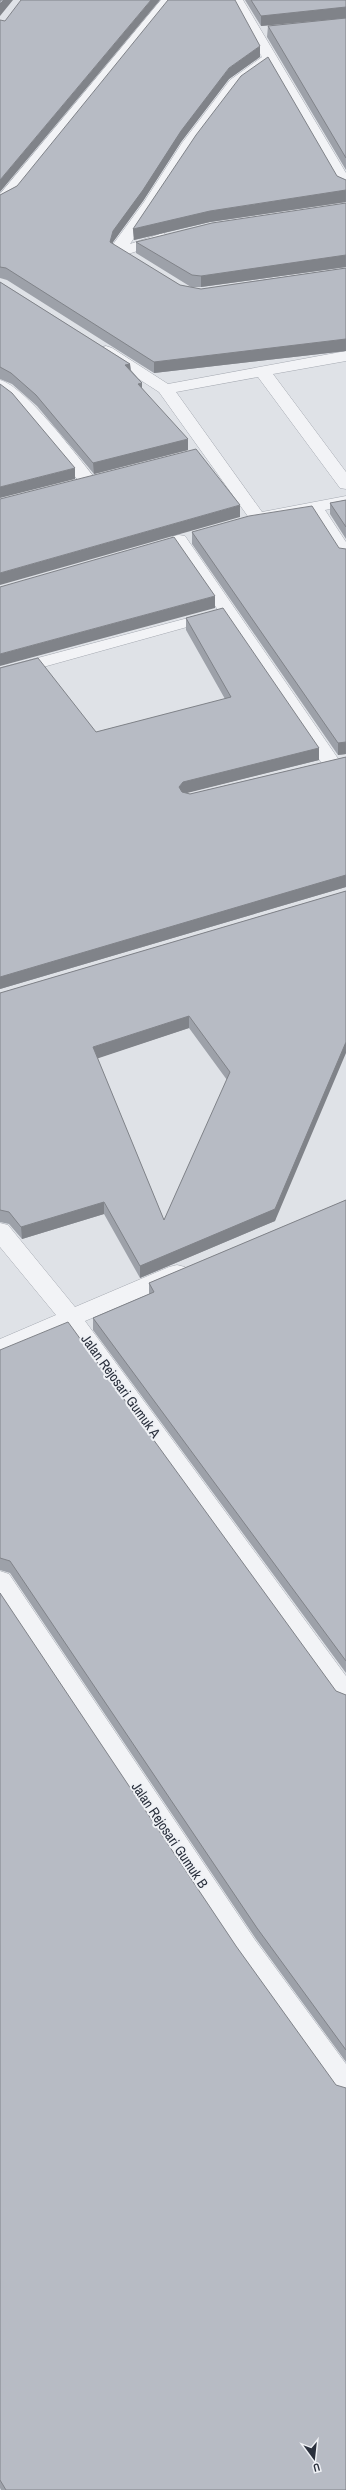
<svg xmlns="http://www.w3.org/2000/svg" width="346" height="2490" font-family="'Archivo Narrow',sans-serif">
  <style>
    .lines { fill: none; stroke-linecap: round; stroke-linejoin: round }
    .minor-casing { stroke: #a5a9b1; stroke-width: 1 }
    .minor { fill: #f2f3f6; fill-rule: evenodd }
    .wall { fill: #9da1a9; fill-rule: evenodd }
    .shaded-wall { fill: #808389 }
    .building { fill: #b7bbc4; stroke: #808389; fill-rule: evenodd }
    .labels { text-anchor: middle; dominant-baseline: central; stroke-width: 4; stroke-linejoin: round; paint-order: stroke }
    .street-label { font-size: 14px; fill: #2a303d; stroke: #eff1f5 }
  </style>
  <rect width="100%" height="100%" fill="#dfe2e7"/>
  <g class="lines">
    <!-- minor casing -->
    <g class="minor-casing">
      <path id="minor" d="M161,0H175L16,196L0,206V194Z
        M229,0H243L346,173V191L338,186L268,66L240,86L195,145L130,244L163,233L171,238L168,241L125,255H113L111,252L114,243L144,202L182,143L230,80L262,57Z
        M106,346L112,348L168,384L346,351V361L273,374L346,472V489L340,488L258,377L176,392L262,512L346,496V506L325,510L346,542V560L340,559L310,513L258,523L252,522L159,392L100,354L98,351L100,348Z
        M0,380C26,387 76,455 95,478L98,482L95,486H83L13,403L0,393Z
        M179,535L185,536L339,760L341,764L339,768H325L223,617L0,679V668L218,610L170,540L173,536Z
        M0,1223L8,1225L75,1307L169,1267L177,1265L185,1267L188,1273L185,1279L85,1321L346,1676V1705L337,1702L67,1329L0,1356V1339L56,1315L0,1247Z
        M0,1571L9,1574L255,1940L346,2064V2098L336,2095L237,1956L0,1601Z"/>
    </g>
    <!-- minor -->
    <use href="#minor" class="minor"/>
  </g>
  <!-- wall -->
  <path class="wall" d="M245,0H346V170L267,37L268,26L334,19L261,26Z
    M260,57L229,79L181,142L143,201L113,242L112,244L180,285L201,289L346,268V267L201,287H191L136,253V242L346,203V202L210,222L134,240L133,229L337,176L346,180V351L154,373L7,280L0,278V195Z
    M0,282L130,364L131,370L142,383V388L188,450L94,474L37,406L12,384L0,379Z
    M346,500V539L330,514V503Z
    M192,532L339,548L346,754L338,755L192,544Z
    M186,618L319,748V760L185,793L190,794L346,757V887L0,989V668L96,732L225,699L186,630Z
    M346,891L275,1221L140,1278L104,1214L22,1239L9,1224L0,1222V993ZM189,1028L227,1080L164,1220L97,1058Z
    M346,1200V1673L93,1330V1318L149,1294V1283Z
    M0,1350L336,1691L346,1695V2062L256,1939L10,1573L0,1570Z
    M0,1593L346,2490H1L0,2488Z"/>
  <!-- shaded-wall -->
  <path class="shaded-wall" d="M4,0H13L0,16V4Z
    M151,0H160L0,192V180Z
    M346,7V18L261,26V16Z
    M260,46V57L229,79L181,142L143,201L113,242L110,253V242L113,231L181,131L229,68Z
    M346,190V202L210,222L134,240L133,229L210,211Z
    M346,255V267L201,287V276Z
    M346,339V351L154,373V362Z
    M130,364L131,376L125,365Z
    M142,383V394L138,384Z
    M188,439V450L94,474L93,463Z
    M75,468V479L0,498V487Z
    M240,505V517L0,585V573Z
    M215,596V608L0,666V654Z
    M346,742V754L338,755V743Z
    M319,748V760L183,794L179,787L183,782Z
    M346,875V887L0,989V977Z
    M189,1016V1028L93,1060V1047Z
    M346,1042V1053L275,1221L140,1278V1266Z
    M104,1202V1214L22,1239L21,1227Z"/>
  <!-- building -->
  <path class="building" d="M0,0H4L0,4Z
    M21,0H151L0,180V20L5,21Z
    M168,0H235L260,46L229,68L181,131L143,190L113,231L110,242L180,285L201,289L346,268V339L154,362L6,268L0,267V195L17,186Z
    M251,0H346V7L261,16Z
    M346,18V158L268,26Z
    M268,57L337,176L346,180V190L210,211L133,229L196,135L241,76Z
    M346,203V255L201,276L192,275L136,242L212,223Z
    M0,282L130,364L125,365L142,383L138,384L188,439L93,463L36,395L11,373L0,367Z
    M0,384L12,393L75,468L0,487Z
    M196,449L240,505L0,573V499Z
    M346,500V527L330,503Z
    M312,506L339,548L346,549V742L338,743L192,532L249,516Z
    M174,537L215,596L0,654V587Z
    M223,608L319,748L183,782L179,787L182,792L190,794L346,757V875L0,977V668L38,658L96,732L231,697L186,618Z
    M346,891V1042L275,1209L140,1266L104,1202L21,1227L9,1212L0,1210V993ZM189,1016L230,1072L164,1220L93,1047Z
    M346,1200V1661L93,1318L154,1292L149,1283Z
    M68,1322L336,1691L346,1695V2050L257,1928L10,1561L0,1558V1350Z
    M0,1593L236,1946L336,2085L346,2088V2490H6L0,2480Z"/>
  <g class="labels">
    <!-- street labels -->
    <g class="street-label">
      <text transform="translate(121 1386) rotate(54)">Jalan Rejosari Gumuk A</text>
      <text transform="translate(170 1835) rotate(56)">Jalan Rejosari Gumuk B</text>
    </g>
  </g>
  <!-- north arrow -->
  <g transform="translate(314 2458) rotate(165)" stroke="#eff1f5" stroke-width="3" paint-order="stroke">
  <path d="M0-3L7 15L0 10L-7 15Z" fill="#2a303d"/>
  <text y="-6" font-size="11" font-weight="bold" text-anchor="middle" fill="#2a303d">U</text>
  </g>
</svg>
